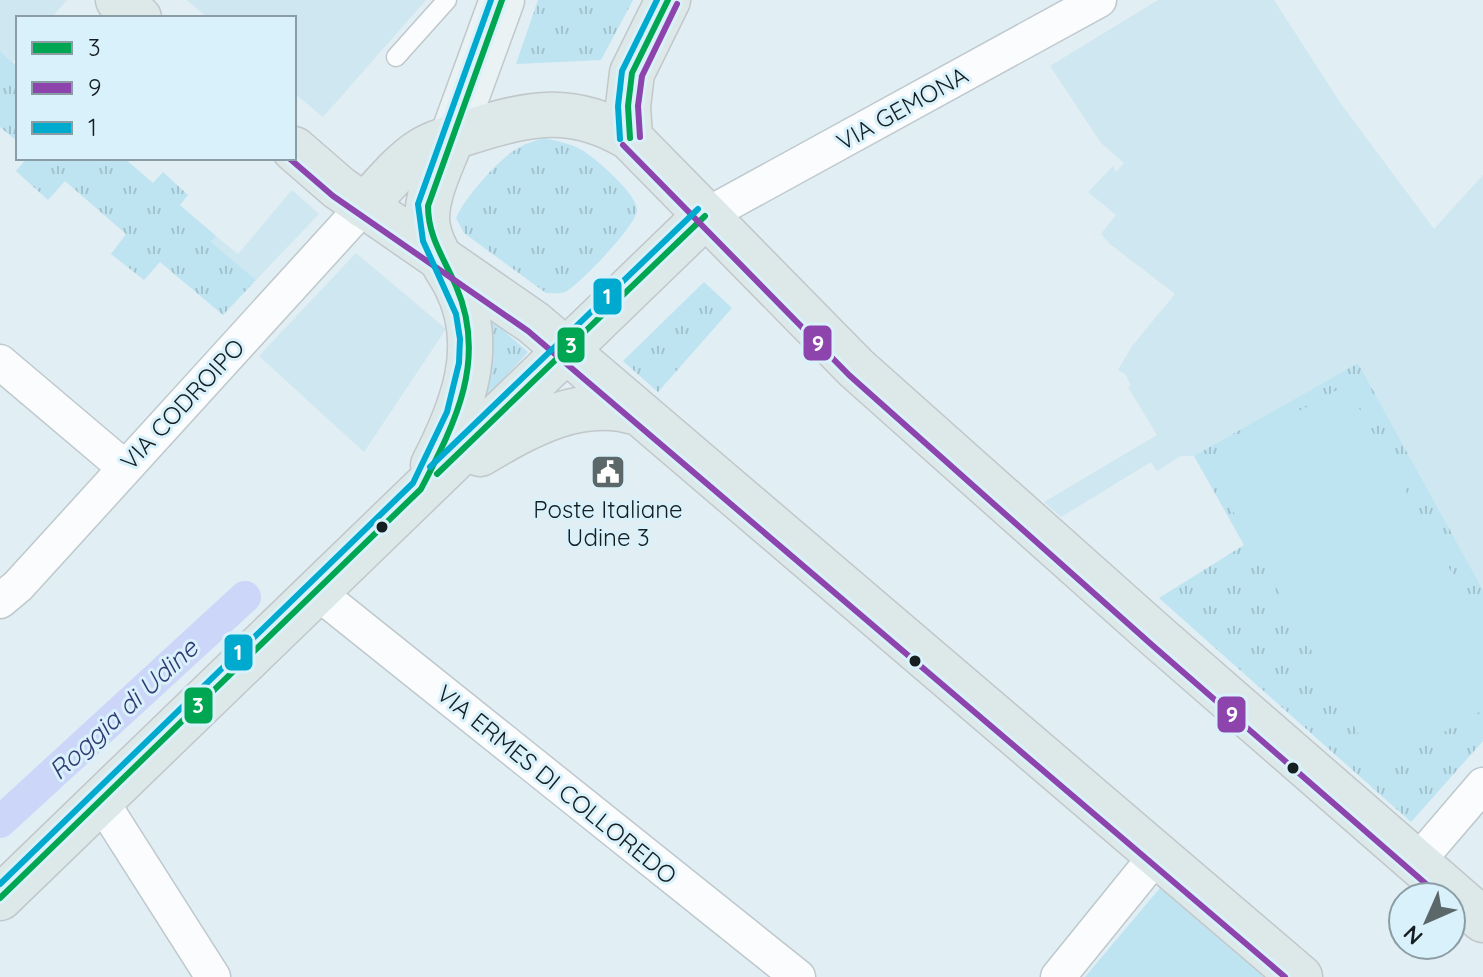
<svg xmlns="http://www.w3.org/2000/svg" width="1483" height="977" font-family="Quicksand,sans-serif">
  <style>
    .built { fill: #cfe7f0 }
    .grass { fill: url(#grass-tufts) }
    .park { fill: #bee3f1 }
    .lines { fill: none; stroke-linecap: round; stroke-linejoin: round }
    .canal { stroke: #cbd6f9; stroke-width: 32 }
    .lane-casing { stroke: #bec8cd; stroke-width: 21 }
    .street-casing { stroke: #bec8cd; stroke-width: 37 }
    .secondary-casing { stroke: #bec8cd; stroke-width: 47 }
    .primary-casing { stroke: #c1c7ca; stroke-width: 47 }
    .lane { stroke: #fafcfd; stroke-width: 18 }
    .street { stroke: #fafcfd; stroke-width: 34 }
    .secondary { stroke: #ebf2f3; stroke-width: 44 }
    .primary { stroke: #dde8e9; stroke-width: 44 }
    .bus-1-casing { stroke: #d9f1fb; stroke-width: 12 }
    .bus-2-casing { stroke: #d9f1fb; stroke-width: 12 }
    .bus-3-casing { stroke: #d9f1fb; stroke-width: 12 }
    .bus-1 { stroke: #00a651; stroke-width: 6 }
    .bus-2 { stroke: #8e44ad; stroke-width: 6 }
    .bus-3 { stroke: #00a9ce; stroke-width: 6 }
    .bus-dot { fill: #151e21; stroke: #d9f1fb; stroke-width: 3 }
    .labels { text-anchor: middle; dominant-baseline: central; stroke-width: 6; stroke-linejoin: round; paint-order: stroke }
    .street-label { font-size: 24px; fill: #151e21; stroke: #d9f1fb }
    .poi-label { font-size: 24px; fill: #151e21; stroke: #d9f1fb }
    .water-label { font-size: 26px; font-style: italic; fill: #323973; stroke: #d9f1fb }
    .line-badge { stroke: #d9f1fb; stroke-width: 3 }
    .badge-label { font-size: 22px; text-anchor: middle; font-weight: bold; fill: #fff }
  </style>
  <defs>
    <pattern id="grass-tufts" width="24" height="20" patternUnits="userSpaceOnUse" patternTransform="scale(2)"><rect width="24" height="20" fill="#bee3f1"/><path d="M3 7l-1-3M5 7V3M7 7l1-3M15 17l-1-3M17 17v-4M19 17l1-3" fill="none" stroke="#a2c2ce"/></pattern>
  </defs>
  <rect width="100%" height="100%" fill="#e1eef3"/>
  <!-- built -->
  <path class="built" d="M0,0H67L51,18H18V56L13,62L0,51Z
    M187,0H426L323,117L294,93V18H208Z
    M1158,0H1274L1341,104L1434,229L1483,175V590L1358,363L1194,456H1181L1157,471L1151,462L1061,517L1044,502L1157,435L1128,387L1131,385L1125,374L1118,370L1132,346L1175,294L1110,244L1101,234L1116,215L1088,192L1113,166L1116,172L1124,163L1101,143L1050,66Z
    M292,190L319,214L256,280L211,242L216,236L238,254Z
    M356,253L446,329L364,452L259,356Z"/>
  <!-- grass -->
  <path class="grass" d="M538,0H633L601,60L516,64Z
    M0,51L18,67V142L0,127Z
    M544,138C558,141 573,144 585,152C598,161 637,194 637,210C637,225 578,286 565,292C559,294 553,293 546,293L464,233L456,218C464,199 497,161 515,150C524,144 534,141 544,138Z
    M27,158H124L153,183L163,172L188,195L180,205L216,236L211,242L256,280L223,315L160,262L144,280L111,254L126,234L65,181L48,200L16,171Z
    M704,282L732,308L658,392L623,361Z
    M489,318L528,352L464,422Z
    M1358,363L1483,590V741L1411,822L1159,598L1244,545L1194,456Z"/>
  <!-- park -->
  <path class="park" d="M1346,385L1483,628V710L1378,769L1206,463Z
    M1160,888L1264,977H1085Z"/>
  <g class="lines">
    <!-- canal -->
    <path class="canal" d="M0,822L245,597"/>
    <!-- lane casing -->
    <g class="lane-casing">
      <path id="lane" d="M396,57L447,0"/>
    </g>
    <!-- street casing -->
    <g class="street-casing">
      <path id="street" d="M705,216L1099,0
        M0,362L124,467
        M317,592L798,977
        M0,601L18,586L364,206
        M101,801L213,977
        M1417,862L1483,785
        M1058,977L1156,856"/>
    </g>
    <!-- secondary casing -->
    <g class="secondary-casing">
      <path id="secondary" d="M452,137L502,0"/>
    </g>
    <!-- primary casing -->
    <g class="primary-casing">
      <path id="primary" d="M118,0L139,18
        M630,138L628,106L632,73L668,0
        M294,149L339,188L534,323L1300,977
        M364,206C383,187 400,164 422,150C436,141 454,137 469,132C529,112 574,104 630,138L856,368L1159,638L1483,920
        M480,454C529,425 581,395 638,413
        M433,465C462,409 487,346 456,285C445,264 428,244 427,219C427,191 443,162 452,137
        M0,898L705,216"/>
    </g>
    <!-- lane -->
    <use href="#lane" class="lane"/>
    <!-- street -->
    <use href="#street" class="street"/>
    <!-- secondary -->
    <use href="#secondary" class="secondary"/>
    <!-- primary -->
    <use href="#primary" class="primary"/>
    <!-- bus-1 casing -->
    <g class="bus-1-casing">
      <path id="bus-1" d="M630,138L628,106L632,73L668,0
        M437,474L705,216
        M0,898L421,489C455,423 488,360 456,286C444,258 428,237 428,206L502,0"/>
    </g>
    <!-- bus-2 casing -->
    <g class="bus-2-casing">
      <path id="bus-2" d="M640,137L638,106L642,76L677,4
        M623,145L849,375L1152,645L1441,897
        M289,158L333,196L528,331L1285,977"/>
    </g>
    <!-- bus-3 casing -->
    <g class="bus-3-casing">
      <path id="bus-3" d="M620,139L618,106L622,71L657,0
        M430,467L698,209
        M0,884L413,483L447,412L459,363L460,339L456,314L423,241L418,204L491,0"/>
    </g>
    <!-- bus-1 -->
    <use href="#bus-1" class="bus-1"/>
    <!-- bus-2 -->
    <use href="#bus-2" class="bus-2"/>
    <!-- bus-3 -->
    <use href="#bus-3" class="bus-3"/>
  </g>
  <!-- icons -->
  <defs>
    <g id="civic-square" transform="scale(1.8)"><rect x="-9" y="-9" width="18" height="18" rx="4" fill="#5c676a" stroke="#d9f1fb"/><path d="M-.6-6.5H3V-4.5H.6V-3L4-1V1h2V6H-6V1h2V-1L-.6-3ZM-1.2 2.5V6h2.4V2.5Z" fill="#fff"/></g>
  </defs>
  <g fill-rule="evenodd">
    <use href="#civic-square" x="608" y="472"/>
  </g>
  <!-- markers -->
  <g class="bus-dot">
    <circle cx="382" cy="527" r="7"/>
    <circle cx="915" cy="661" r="7"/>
    <circle cx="1293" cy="768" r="7"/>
  </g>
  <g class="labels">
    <!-- street labels -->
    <g class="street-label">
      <text transform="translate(902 108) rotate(-29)">VIA GEMONA</text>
      <text transform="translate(182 404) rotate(-47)">VIA CODROIPO</text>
      <text transform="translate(557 784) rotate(39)">VIA ERMES DI COLLOREDO</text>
    </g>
    <!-- poi labels -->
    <g class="poi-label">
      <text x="608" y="509">Poste Italiane<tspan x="608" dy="28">Udine 3</tspan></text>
    </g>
    <!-- water labels -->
    <g class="water-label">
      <text transform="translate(123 709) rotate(-43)">Roggia di Udine</text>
    </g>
  </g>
  <g class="line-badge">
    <rect x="592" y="277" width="31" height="39" rx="8" fill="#00a9ce"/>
    <rect x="802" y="324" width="31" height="38" rx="8" fill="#8e44ad"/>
    <rect x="556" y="326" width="30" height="38" rx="8" fill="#00a651"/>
    <rect x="223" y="633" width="31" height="39" rx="8" fill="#00a9ce"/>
    <rect x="183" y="686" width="31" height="39" rx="8" fill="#00a651"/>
    <rect x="1216" y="695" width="31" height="39" rx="8" fill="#8e44ad"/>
  </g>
  <g class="badge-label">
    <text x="607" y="304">1</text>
    <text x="818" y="351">9</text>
    <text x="571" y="353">3</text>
    <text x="238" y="660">1</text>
    <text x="198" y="713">3</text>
    <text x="1232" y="722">9</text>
  </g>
  <!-- legend -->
  <rect x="16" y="16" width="280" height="144" fill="#d9f1fb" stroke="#8b9da4" stroke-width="2"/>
  <rect x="32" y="42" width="40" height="12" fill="#00a651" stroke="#8b9da4" stroke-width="2"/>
  <text x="88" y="56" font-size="24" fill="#151e21">3</text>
  <rect x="32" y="82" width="40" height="12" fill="#8e44ad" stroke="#8b9da4" stroke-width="2"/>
  <text x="88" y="96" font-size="24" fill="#151e21">9</text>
  <rect x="32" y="122" width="40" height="12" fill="#00a9ce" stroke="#8b9da4" stroke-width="2"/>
  <text x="88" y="136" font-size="24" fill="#151e21">1</text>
  <!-- north arrow -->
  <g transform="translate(1427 921) rotate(225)"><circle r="38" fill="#d9f1fb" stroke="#8b9da4" stroke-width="2"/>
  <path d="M0-6L14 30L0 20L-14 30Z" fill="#5c676a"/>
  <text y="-12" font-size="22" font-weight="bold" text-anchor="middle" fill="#151e21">N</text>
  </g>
</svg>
